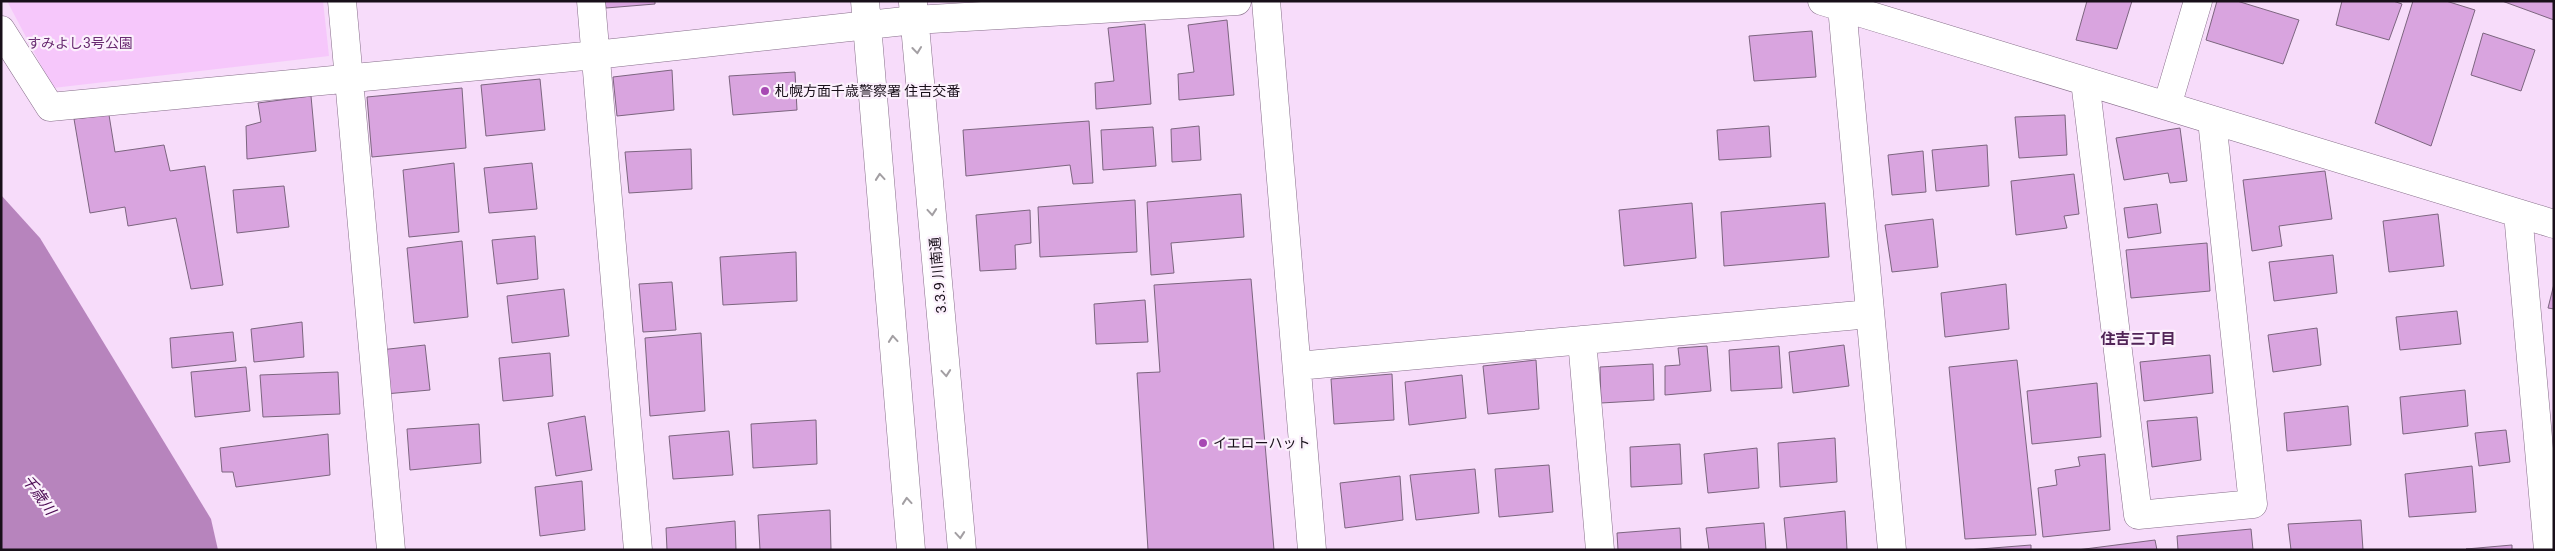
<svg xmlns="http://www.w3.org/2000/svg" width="2555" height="551" font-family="Roboto,'Noto Sans JP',sans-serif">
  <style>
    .green { fill: #f6c7fb }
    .water { fill: #b784bd }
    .building { fill: #d9a4df; stroke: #7c657f }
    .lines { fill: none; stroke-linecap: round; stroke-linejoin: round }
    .minor-casing { stroke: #866e89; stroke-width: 29 }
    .minor { stroke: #fff; stroke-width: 28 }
    .oneway { stroke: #a39fa3 }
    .poi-dot { fill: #a749b3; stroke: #fbf0fc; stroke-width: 2 }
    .labels { text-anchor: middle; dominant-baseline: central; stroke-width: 4.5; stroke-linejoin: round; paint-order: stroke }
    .park-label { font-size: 14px; fill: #692b71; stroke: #fbf0fc }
    .poi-label { font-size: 14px; fill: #180f19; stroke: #fbf0fc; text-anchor: start }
    .street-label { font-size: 14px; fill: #180f19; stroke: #fbf0fc }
    .neighbourhood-label { font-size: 15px; font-weight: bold; fill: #512457; stroke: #fbf0fc }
    .water-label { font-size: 15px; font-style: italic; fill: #4a0852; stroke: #fbf0fc }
  </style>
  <rect width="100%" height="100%" fill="#f7dcfa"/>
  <!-- green -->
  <path class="green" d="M7,1H323L329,56L53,88Z"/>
  <!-- water -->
  <path class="water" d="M1,195L40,238L211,519L218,550H1Z"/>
  <!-- building -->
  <path class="building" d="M605,1H655V4L606,8Z
    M2087,1H2132L2117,49L2076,40Z
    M2217,1H2237L2299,20L2283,64L2206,40Z
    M2342,1H2393L2402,4L2389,40L2336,25Z
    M2413,1H2446L2475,10L2431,146L2375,123Z
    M2502,1H2554V20Z
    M1227,20L1234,95L1179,100L1178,74L1194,72L1188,25Z
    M1145,24L1151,104L1096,109L1095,83L1114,81L1108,28Z
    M1812,31L1816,77L1754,81L1749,36Z
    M2483,33L2535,50L2521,91L2471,75Z
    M672,70L674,110L617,116L613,77Z
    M795,72L797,110L733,115L729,76Z
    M540,79L545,130L486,136L481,85Z
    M462,88L466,148L372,157L367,97Z
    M311,96L316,151L247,159L246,126L261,122L258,103Z
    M109,115L115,152L164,145L170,171L205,166L223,285L191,289L176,218L128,226L125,207L90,213L74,119Z
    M2065,115L2067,155L2019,158L2015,117Z
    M1089,121L1093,183L1073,184L1070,165L966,176L963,130Z
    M1199,126L1201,160L1172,162L1171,129Z
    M1769,126L1771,157L1719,160L1717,130Z
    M1153,127L1156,166L1103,170L1101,130Z
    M2180,128L2187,181L2170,183L2168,173L2124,180L2116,138Z
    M1987,145L1989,186L1936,191L1932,150Z
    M691,149L692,189L629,193L625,152Z
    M1923,151L1926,192L1892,195L1888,155Z
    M454,163L459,232L409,237L403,170Z
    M532,163L537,209L489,213L484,168Z
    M2325,171L2332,219L2279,226L2282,246L2252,251L2243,180Z
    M2074,174L2079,214L2064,216L2067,228L2016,235L2011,181Z
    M284,186L289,227L237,233L233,190Z
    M1241,194L1244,237L1171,243L1174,273L1151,275L1147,202Z
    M1135,200L1137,252L1040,257L1038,207Z
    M1692,203L1696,258L1624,266L1619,210Z
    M1825,203L1829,257L1724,266L1721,212Z
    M2157,204L2161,233L2128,238L2124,208Z
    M1030,210L1031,243L1015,245L1016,269L980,271L976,215Z
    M2438,214L2444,266L2389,272L2383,221Z
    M1933,219L1938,267L1892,272L1885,225Z
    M535,236L538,279L497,284L492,240Z
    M462,241L468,317L414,323L407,248Z
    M2207,243L2210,291L2131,298L2126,250Z
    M796,252L797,301L723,305L720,257Z
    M2333,255L2337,293L2274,301L2269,262Z
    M1251,279L1274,550H1148L1137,373L1160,372L1154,285Z
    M672,282L676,330L643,332L639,284Z
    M2006,284L2009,329L1945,337L1941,293Z
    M2554,284V309L2548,308Z
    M564,289L569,336L512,343L507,296Z
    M1145,300L1148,342L1096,344L1094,304Z
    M2457,311L2461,344L2400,350L2396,317Z
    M302,322L304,357L254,362L251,329Z
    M2317,328L2321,365L2273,372L2268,335Z
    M233,332L236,361L172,368L170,338Z
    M701,333L705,411L650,416L645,338Z
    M425,345L430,390L385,394L380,350Z
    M1844,345L1849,386L1793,393L1789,352Z
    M1707,346L1711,391L1665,395V366L1680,365L1678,348Z
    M1779,346L1782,388L1731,391L1729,350Z
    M550,353L553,396L503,401L499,358Z
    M2210,355L2213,393L2144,401L2140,362Z
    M1536,360L1539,409L1488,414L1483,366Z
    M2017,360L2036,535L1965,539L1949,367Z
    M1653,364L1654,400L1601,403L1600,367Z
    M246,367L250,411L195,417L191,372Z
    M338,372L340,414L263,417L260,375Z
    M1392,374L1394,420L1334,424L1331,379Z
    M1462,375L1466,418L1409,425L1405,382Z
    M2097,383L2101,437L2032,444L2027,391Z
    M2465,390L2468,426L2403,434L2400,397Z
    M2348,406L2351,445L2287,451L2284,413Z
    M585,416L592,470L556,476L548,423Z
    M2197,417L2201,460L2152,467L2147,421Z
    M816,420L817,464L753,468L751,424Z
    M479,424L481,463L410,470L407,429Z
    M2506,430L2510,462L2479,466L2475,433Z
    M729,431L733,475L673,479L669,436Z
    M328,434L330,475L236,487L233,472H222L220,448Z
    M1835,438L1837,482L1780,487L1778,443Z
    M1680,444L1682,484L1631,487L1630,447Z
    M1757,448L1759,488L1708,493L1704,454Z
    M2105,454L2110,530L2043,537L2038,488L2057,485L2055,470L2080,466L2078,457Z
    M1549,465L1553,512L1499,517L1495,469Z
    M2472,466L2476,512L2409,517L2405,474Z
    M1475,469L1479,513L1416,520L1410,475Z
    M1400,476L1403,520L1345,528L1340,483Z
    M582,481L585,530L540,536L535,487Z
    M830,510L831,550H760L758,515Z
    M1845,511L1847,550H1787L1784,518Z
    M2361,520L2363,550H2291L2288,524Z
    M735,521L736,550H667L666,528Z
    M1764,523L1766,550H1709L1706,528Z
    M1680,528L1681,550H1618L1617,533Z
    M2251,529L2253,550H2178L2177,536Z
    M2155,540L2157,550H2077Z
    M2031,545V550H1967Z
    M2512,545V550L2466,549Z"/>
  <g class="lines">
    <!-- minor casing -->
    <g class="minor-casing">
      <path id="minor" d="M342,1L391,550
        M591,1L638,550
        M865,1L911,550
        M1266,1L1312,550
        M1822,1L2554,224
        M913,3L962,550
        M1842,7L1892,550
        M1,30L50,107L595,55L914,20L1237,1
        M2085,81L2138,515L2253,504L2212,120
        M2167,106L2198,1
        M2518,213L2548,550
        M1582,340L1600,550
        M1297,366L1870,314"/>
    </g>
    <!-- minor -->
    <use href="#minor" class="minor"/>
  </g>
  <!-- one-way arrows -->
  <defs><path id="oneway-chevron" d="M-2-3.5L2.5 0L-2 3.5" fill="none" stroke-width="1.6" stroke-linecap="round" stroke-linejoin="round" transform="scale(1.25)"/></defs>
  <g class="oneway">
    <use href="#oneway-chevron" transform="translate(917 50) rotate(84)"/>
    <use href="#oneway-chevron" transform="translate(880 177) rotate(-95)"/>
    <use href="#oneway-chevron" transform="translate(932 212) rotate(85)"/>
    <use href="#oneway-chevron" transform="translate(893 339) rotate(-95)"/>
    <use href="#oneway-chevron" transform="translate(946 373) rotate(85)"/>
    <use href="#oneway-chevron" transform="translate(907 501) rotate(-95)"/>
    <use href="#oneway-chevron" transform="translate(960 535) rotate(85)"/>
  </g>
  <!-- markers -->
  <g class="poi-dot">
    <circle cx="765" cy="91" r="5"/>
    <circle cx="1203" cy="443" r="5"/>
  </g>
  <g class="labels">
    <!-- park labels -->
    <g class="park-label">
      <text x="80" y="43">すみよし3号公園</text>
    </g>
    <!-- poi labels -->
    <g class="poi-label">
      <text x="775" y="91">札幌方面千歳警察署 住吉交番</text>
      <text x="1213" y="443">イエローハット</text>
    </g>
    <!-- street labels -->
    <g class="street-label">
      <text transform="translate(938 275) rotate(-95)">3.3.9 川南通</text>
    </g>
    <!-- neighbourhood labels -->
    <g class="neighbourhood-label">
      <text x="2138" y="339">住吉三丁目</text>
    </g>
    <!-- water labels -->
    <g class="water-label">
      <text transform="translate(39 495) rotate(54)">千歳川</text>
    </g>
  </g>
  <!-- border -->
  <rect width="2555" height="551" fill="none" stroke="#180f19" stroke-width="5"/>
</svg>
